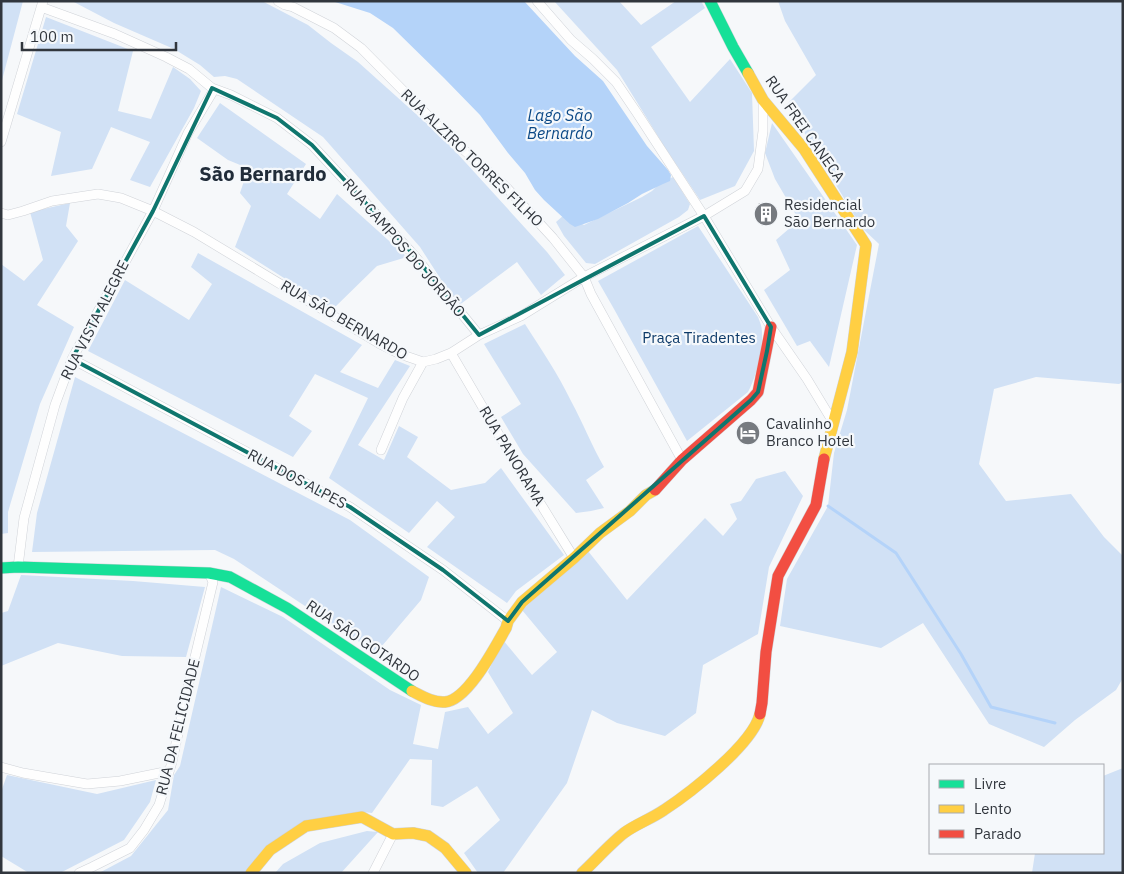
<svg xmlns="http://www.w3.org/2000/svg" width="1124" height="874" viewBox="0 0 1124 874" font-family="'IBM Plex Sans',sans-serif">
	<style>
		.green { fill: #d1e1f5 }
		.water { fill: #b4d3f9 }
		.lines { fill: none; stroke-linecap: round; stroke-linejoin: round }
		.stream { stroke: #b4d3f9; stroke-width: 3 }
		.street-casing { stroke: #d0d3d8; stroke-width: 10 }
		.fast-casing { stroke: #d0d3d8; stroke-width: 12 }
		.slow-casing { stroke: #d0d3d8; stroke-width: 12 }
		.jam-casing { stroke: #d0d3d8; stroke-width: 12 }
		.street { stroke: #fefefe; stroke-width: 9 }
		.fast { stroke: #16e098; stroke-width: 11 }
		.slow { stroke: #ffcf43; stroke-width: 11 }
		.jam { stroke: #f24e42; stroke-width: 11 }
		.marked { fill: none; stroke: #0f766e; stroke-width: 4; stroke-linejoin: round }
		.labels { text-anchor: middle; stroke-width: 4.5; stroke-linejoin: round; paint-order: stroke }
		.street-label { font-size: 15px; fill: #31363d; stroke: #f5f8fb }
		.poi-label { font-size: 15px; fill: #31363d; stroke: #f5f8fb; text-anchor: start }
		.park-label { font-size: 15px; fill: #0c3968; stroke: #f5f8fb }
		.water-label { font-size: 16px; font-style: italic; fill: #0a4886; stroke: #f5f8fb }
		.district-label { font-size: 20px; font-weight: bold; fill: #212c39; stroke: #f5f8fb }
	</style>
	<rect width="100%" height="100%" fill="#f6f8fa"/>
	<path class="green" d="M1,1H23L1,84Z
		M72,1H262L308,25L331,43L358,62L445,140L547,252L565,275L541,295L517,262L458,306L420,247L323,137L237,79L225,76L214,77L200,65L174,49L114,23Z
		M554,1H619L641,25L676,1H701L705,8L651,47L690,102L730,59L752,93L754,151L735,186L700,200L664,146L617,70Z
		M778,1H1123V382L1119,384L1036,377L994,389L979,464L1006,501L1071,494L1104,537L1123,556V678L1116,690L1075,720L1044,747L989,724L923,623L881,648L780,626L787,579L828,506L834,453L847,410L879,244L862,228L787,104L816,75L785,21Z
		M46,17L133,51L118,111L151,119L173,67L190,79L201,91L194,108L150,187L130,180L150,142L111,127L92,169L51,176L61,132L17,114Z
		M220,103L306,164L287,194L320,219L337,194L407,257L377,266L333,309L235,247L251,206L240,193L243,184L245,167L228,160L197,138Z
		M772,123L857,245L829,367L810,341L797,346L764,290L790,270L776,240L799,220L775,179L765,153Z
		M673,177L690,204L688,210L679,217L595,264L586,263L564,236L556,222L564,215L584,225L642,197L652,191L660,183Z
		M70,203L66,226L78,241L37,305L74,327L40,404L8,512V533L1,534V264L24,281L43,260L30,212Z
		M698,226L758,317C760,322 762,327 762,332C763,349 756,378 748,392L687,441L614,309L598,281Z
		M198,253L362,345L340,372L378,388L395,360L410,366L358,445L384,460L399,426L418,437L407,457L451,490L485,483L501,468L564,555L516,591L507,603L427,547L455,517L437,501L409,533L329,478L368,398L315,374L289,416L312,431L293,457L88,351L125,280L189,320L212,284L191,267Z
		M525,324C541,349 558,374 571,401C583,423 592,446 604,467L586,480L604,508L591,511L576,513L523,454L501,417L521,404L484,344Z
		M75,377L350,520L429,577L421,600L376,653L234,559L215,550L32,552L37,513Z
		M785,471L803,496L769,567L758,634L703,665L696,713L665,736L617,723L592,710L567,783L503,873H478L464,853L500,820L477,786L443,807L431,805L432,760L410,759L372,813L363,812L266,846L244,873H99L131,856L168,810L174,775L180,766L221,587L283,617L390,690L421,705L413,744L438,749L445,712L468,707L488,734L513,713L488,672L503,640L532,675L557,652L522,610L588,551L627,600L705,518L723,536L737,519L730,504L741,501L756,479Z
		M21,575L133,581L205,587L186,657L122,656L58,643L1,666V613L8,611Z
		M1123,768V873H1032L1035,853H1103V776Z
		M7,775L97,794L156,780L150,802L124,840L60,873H29L1,856V792Z
		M367,831L378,832L341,873H275L283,864L320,843Z"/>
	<path class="water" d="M332,1H524L575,56L603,81L647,146L668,170L671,175L670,181L663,184L642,194L628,203L598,219L575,227L570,224L544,200L535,190L525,173L508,153L480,115L444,78L393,28L370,13Z"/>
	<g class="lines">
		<path class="stream" d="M828,506L896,553L961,654L991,707L1055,723"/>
		<g class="street-casing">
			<path id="street" d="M278,1L285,5L293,7L334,28L361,48L447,135L506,187L553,238L584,277L591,294L682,460
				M537,1L571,40L593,59L616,82L637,113L704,216L771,327L807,379L833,422
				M41,7L115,34L166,57L189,69L212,88L231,95L277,118L312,145L413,254L479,335
				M1,142L43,1
				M1,213L8,215L23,211L52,201L98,194L121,198L153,211L194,232L380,344L400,354L423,362L436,359L451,353L479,335L521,316L584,277L704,216L745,191L758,169L763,131V100
				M451,353L516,464L574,558
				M72,359L350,507L443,570L508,621
				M381,450L403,398L423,362
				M18,567L24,518L55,405L72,359L153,211L188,133L212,93V88
				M1,767L23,773L87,784L120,781L169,771
				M79,873L92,867L130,848L144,830L159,805L172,762L189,682L213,582L209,573
				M373,873L393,834"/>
		</g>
		<g class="fast-casing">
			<path id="fast" d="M710,1L733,47L748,73
				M1,568L18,567L209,573L230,577L287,608L412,691"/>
		</g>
		<g class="slow-casing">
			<path id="slow" d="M748,73L763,100L804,149L866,245L852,352L824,459
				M412,691C422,696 433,703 445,702C468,700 495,647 506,628L508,621L522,602L574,558L600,533L630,511L646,495L655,490
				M251,873L270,850L306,826L362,817L393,834L413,833L428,836L445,848L466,873
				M582,873C595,861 610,844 624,833C636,824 651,819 664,810C690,793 753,744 760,714"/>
		</g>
		<g class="jam-casing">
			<path id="jam" d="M655,490L682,460L751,400L758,392L771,327
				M760,714L762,703L766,652L778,576L816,505L824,459"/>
		</g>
		<use href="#street" class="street"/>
		<use href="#fast" class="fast"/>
		<use href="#slow" class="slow"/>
		<use href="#jam" class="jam"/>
	</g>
	<path class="marked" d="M212,88L277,118L312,145L413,254L479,335L704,216L771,327L767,351L758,392L751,400L522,602L508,621L443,570L350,507L72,359L153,211Z"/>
	<defs>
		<g id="building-disc" transform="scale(1.25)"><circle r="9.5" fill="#767a7f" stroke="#f5f8fb"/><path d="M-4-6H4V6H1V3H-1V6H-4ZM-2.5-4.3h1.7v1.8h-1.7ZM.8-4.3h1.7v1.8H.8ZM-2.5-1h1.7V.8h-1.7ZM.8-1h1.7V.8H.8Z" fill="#fff"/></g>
		<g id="hotel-disc" transform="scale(1.25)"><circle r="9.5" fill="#767a7f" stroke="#f5f8fb"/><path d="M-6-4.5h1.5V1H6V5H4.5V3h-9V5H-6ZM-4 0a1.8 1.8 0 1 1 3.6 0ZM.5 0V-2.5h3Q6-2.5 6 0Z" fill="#fff"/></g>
	</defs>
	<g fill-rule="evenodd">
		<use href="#building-disc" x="766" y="214"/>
		<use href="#hotel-disc" x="748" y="433"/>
	</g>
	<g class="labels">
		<g class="street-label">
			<text transform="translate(805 129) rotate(55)" y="5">RUA FREI CANECA</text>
			<text transform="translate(472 158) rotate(44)" y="5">RUA ALZIRO TORRES FILHO</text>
			<text transform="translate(404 248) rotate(49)" y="5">RUA CAMPOS DO JORDÃO</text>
			<text transform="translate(95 320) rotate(-63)" y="5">RUA VISTA ALEGRE</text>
			<text transform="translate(344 320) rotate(30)" y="5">RUA SÃO BERNARDO</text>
			<text transform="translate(512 456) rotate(59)" y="5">RUA PANORAMA</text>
			<text transform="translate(297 479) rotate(28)" y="5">RUA DOS ALPES</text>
			<text transform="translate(363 641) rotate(34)" y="5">RUA SÃO GOTARDO</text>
			<text transform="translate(178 727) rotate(-76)" y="5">RUA DA FELICIDADE</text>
		</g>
		<g class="poi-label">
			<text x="784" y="210">Residencial<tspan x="784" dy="17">São Bernardo</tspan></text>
			<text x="766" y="429">Cavalinho<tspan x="766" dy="17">Branco Hotel</tspan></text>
		</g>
		<g class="park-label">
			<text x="699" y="343">Praça Tiradentes</text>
		</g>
		<g class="water-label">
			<text x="560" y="121">Lago São<tspan x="560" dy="18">Bernardo</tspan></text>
		</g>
		<g class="district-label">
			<text x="263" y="181">São Bernardo</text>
		</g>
	</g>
	<rect width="1124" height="874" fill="none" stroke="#31363d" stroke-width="5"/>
	<rect x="929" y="764" width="175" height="90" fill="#f5f8fb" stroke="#a7aaaf"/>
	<rect x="939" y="780" width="25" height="8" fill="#16e098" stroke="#a7aaaf"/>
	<text x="974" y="789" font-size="15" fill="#31363d">Livre</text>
	<rect x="939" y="805" width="25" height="8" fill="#ffcf43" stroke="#a7aaaf"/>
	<text x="974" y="814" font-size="15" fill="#31363d">Lento</text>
	<rect x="939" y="830" width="25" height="8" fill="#f24e42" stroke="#a7aaaf"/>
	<text x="974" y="839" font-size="15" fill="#31363d">Parado</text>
	<path d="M22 42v8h154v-8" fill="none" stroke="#31363d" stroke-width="2.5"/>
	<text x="30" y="42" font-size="15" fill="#31363d" stroke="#f5f8fb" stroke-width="4" paint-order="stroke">100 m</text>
</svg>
